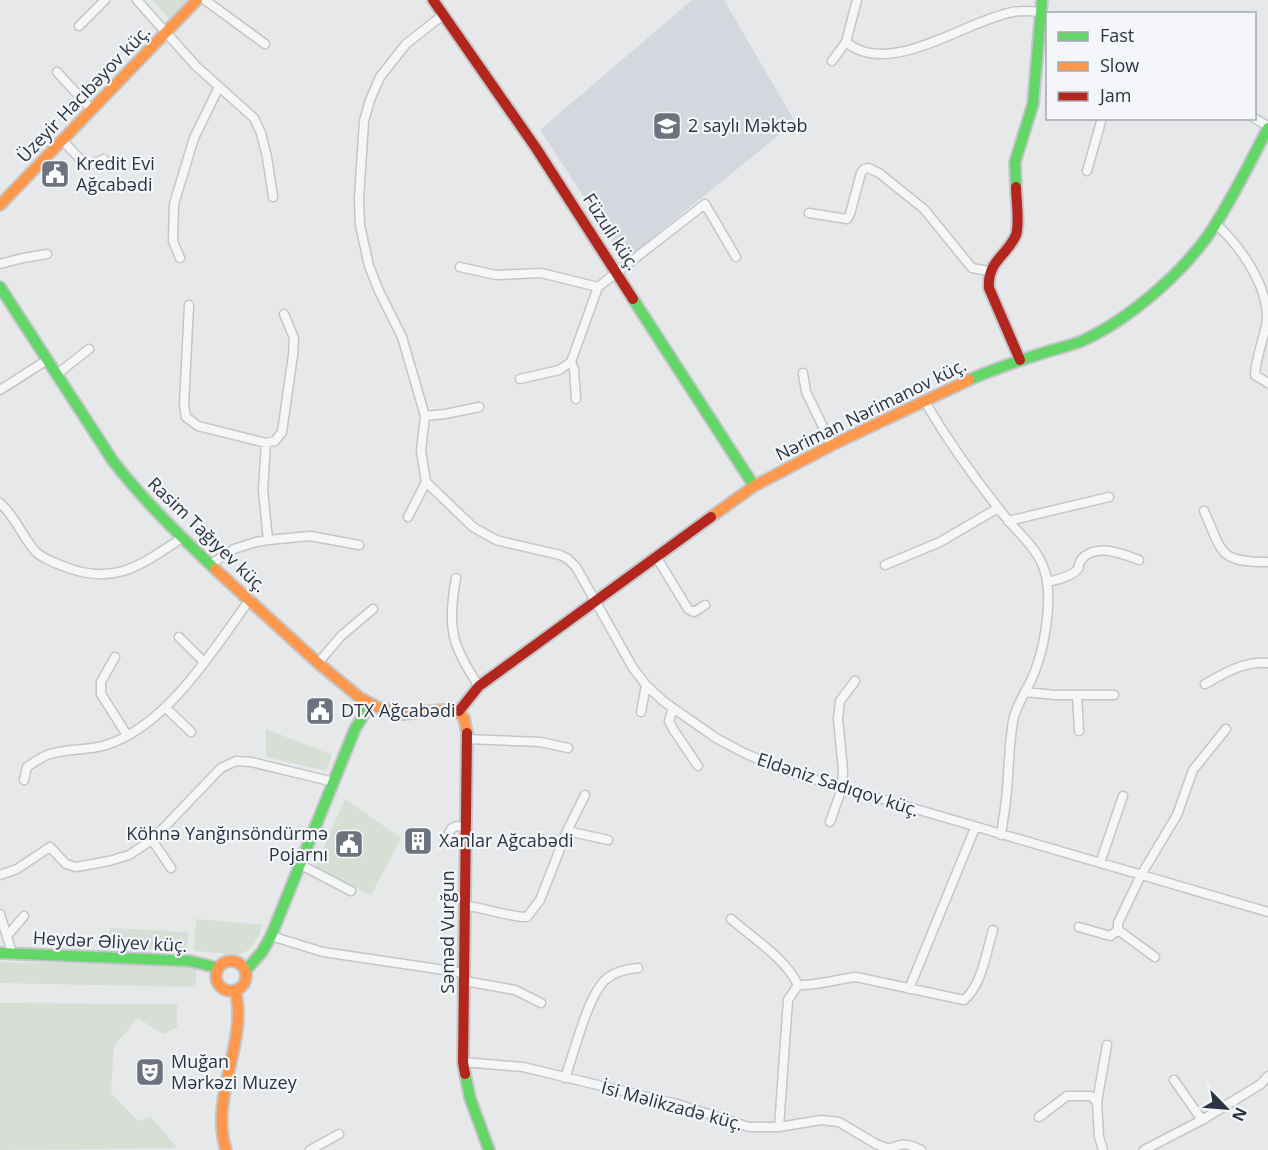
<svg xmlns="http://www.w3.org/2000/svg" width="1268" height="1150" viewBox="0 0 1268 1150" font-family="'Open Sans',sans-serif">
	<style>
		.built { fill: #d4d7dd }
		.green { fill: #d6ded6 }
		.lines { fill: none; stroke-linecap: round; stroke-linejoin: round }
		.street-casing { stroke: #c4c6c8; stroke-width: 11 }
		.fast-casing { stroke: #c4c6c8; stroke-width: 14 }
		.slow-casing { stroke: #c4c6c8; stroke-width: 14 }
		.jam-casing { stroke: #c4c6c8; stroke-width: 14 }
		.street { stroke: #f5f6f7; stroke-width: 8 }
		.fast { stroke: #63d668; stroke-width: 10 }
		.slow { stroke: #ff974d; stroke-width: 10 }
		.jam { stroke: #b3261e; stroke-width: 10 }
		.labels { text-anchor: middle; stroke-width: 4.5; stroke-linejoin: round; paint-order: stroke }
		.street-label { font-size: 18px; fill: #2b3445; stroke: #f4f6f9 }
		.poi-label { font-size: 18px; fill: #2b3445; stroke: #f4f6f9; text-anchor: start }
	</style>
	<rect width="100%" height="100%" fill="#e6e8ea"/>
	<path class="built" d="M692,0H724L795,122L625,260L540,130Z"/>
	<path class="green" d="M153,0H189L170,20Z
		M266,729L332,755L326,771L266,757Z
		M345,799L401,838L371,895L315,868Z
		M196,919L263,925C258,939 253,950 238,955L194,951Z
		M110,928L188,932L187,951L109,947Z
		M0,962L196,966V987L0,983Z
		M0,1003L177,1004V1027L163,1034L138,1018L114,1046L111,1093L138,1121L151,1117L177,1148L0,1150Z"/>
	<g class="lines">
		<g class="street-casing">
			<path id="street" d="M137,0L196,66L254,118L261,133L267,157L273,197
				M205,0L265,44
				M857,0L846,42C889,79 966,20 1013,12C1022,10 1031,11 1041,12
				M443,15L406,44L380,77L370,100L364,121L359,198L360,225L369,266L379,291L402,337L425,416L421,451L426,482L473,527L496,540L560,555L568,559L576,567L633,668L646,685L663,701L716,738L744,753L786,771L1268,912
				M79,26L105,0
				M832,61L846,42
				M57,72L92,110
				M1254,118L1268,126
				M62,140L83,162L89,165L104,159
				M1087,171L1102,118
				M809,213L847,219L850,214L861,173L864,169L868,168L879,173L924,209L972,268L989,271
				M1216,224C1240,246 1268,285 1267,320C1264,339 1256,356 1255,375L1268,383
				M180,258L173,241L174,204L194,138L219,87
				M0,264L23,258L47,254
				M460,267L496,275L541,273L598,287
				M189,305L184,405L186,417L198,426L266,443L275,441L282,432L293,355L294,338L284,314
				M803,373L806,392L832,445
				M56,375L89,349
				M520,379L559,370L571,362
				M0,390L47,360
				M576,399L574,369L571,362L598,287L705,204L736,257
				M925,402C948,441 975,479 1003,514C1016,531 1034,545 1042,564C1055,591 1045,645 1035,671C1029,688 1016,704 1013,721C1009,744 1009,767 1007,789C1006,805 1003,820 1001,835
				M425,416L445,414L479,407
				M266,443L263,490L268,540
				M0,503C15,516 22,536 35,551C43,559 53,562 63,566C114,587 141,565 182,538
				M1204,511C1223,553 1218,562 1268,562
				M408,517L426,482
				M1008,521L1109,497
				M657,558L688,609L694,612L705,605
				M211,564L234,549L256,542L268,540L310,536L359,545
				M885,565L940,542L998,508
				M456,578C447,627 451,645 479,686
				M1047,582C1056,580 1071,577 1078,569C1079,566 1079,563 1081,560C1095,542 1123,554 1139,560
				M179,637L204,662
				M115,657L101,682V694L127,735
				M318,663L341,636L373,609
				M1205,684C1225,673 1244,661 1268,663
				M1025,692L1055,695H1114
				M1077,695L1079,731
				M166,708L191,732
				M673,708L669,721L673,729L698,766
				M641,712L646,685
				M467,739L541,742L568,748
				M24,780L27,767C33,763 40,758 47,755C65,748 87,751 106,745C167,726 214,649 250,599
				M830,822L842,788L843,770L838,719L840,701L855,681
				M567,831L608,840
				M152,840L171,868
				M445,841L451,829L456,826L465,827
				M1100,863L1123,796
				M301,865L351,891
				M0,875L17,869L50,847L66,864L76,867L109,861L129,855L152,840L221,768L236,761L251,762L334,782
				M466,906C487,908 508,917 527,917L540,900L567,831L585,795
				M0,914L12,953
				M731,919C754,939 785,958 798,985
				M1079,927L1110,936L1118,930
				M7,936L24,916
				M271,936L323,952L465,973
				M1155,957L1118,930V923L1141,875L1177,815L1193,770L1226,729
				M465,981L515,990L541,1003
				M909,989L975,828
				M463,1062L523,1067L677,1104L749,1127H779L821,1120L839,1122L876,1144L889,1149C902,1143 909,1143 921,1150
				M565,1078C574,1053 587,999 604,981C613,972 626,969 638,968
				M1174,1080L1202,1120
				M1097,1102L1107,1045
				M1039,1117L1067,1096H1091L1097,1102L1099,1137L1103,1150
				M779,1127L788,1000L798,985C818,986 836,979 856,977L964,1000C982,985 986,953 993,930
				M310,1150L339,1134
				M1144,1150L1202,1120L1261,1084L1268,1076"/>
		</g>
		<g class="fast-casing">
			<path id="fast" d="M1016,187L1015,162L1033,104L1042,0
				M0,287L113,461C143,500 179,535 215,569
				M633,299L754,486
				M969,380C993,369 1018,361 1043,353C1055,349 1070,346 1082,341C1130,319 1187,270 1215,225C1235,194 1251,160 1268,128
				M0,953L190,961L218,968
				M245,971L262,952L271,936L355,729L370,704
				M465,1074L470,1098L489,1150"/>
		</g>
		<g class="slow-casing">
			<path id="slow" d="M0,205L197,0
				M711,517L754,486L832,445L969,380
				M215,569L318,663L359,697L377,707L402,714L454,709L464,718L467,733
				M216 976a15 15 0 1 1 30 0a15 15 0 1 1-30 0Z
				M226,1150C209,1096 249,1041 235,990"/>
		</g>
		<g class="jam-casing">
			<path id="jam" d="M433,0L536,148L633,299
				M1016,187C1016,199 1020,224 1016,235C1007,256 987,261 989,288L1020,360
				M459,711L479,686L711,517
				M465,1074L463,1062L467,733"/>
		</g>
		<use href="#street" class="street"/>
		<use href="#fast" class="fast"/>
		<use href="#slow" class="slow"/>
		<use href="#jam" class="jam"/>
	</g>
	<defs>
		<g id="school-square" transform="scale(1.5)"><rect x="-9" y="-9" width="18" height="18" rx="4" fill="#6c737f" stroke="#f4f6f9"/><path d="M0-5L7-2L0 1L-7-2ZM-4 1L0 2.5L4 1V4Q0 6-4 4Z" fill="#fff"/></g>
		<g id="civic-square" transform="scale(1.5)"><rect x="-9" y="-9" width="18" height="18" rx="4" fill="#6c737f" stroke="#f4f6f9"/><path d="M-.6-6.5H3V-4.5H.6V-3L4-1V1h2V6H-6V1h2V-1L-.6-3ZM-1.2 2.5V6h2.4V2.5Z" fill="#fff"/></g>
		<g id="building-square" transform="scale(1.5)"><rect x="-9" y="-9" width="18" height="18" rx="4" fill="#6c737f" stroke="#f4f6f9"/><path d="M-4-6H4V6H1V3H-1V6H-4ZM-2.5-4.3h1.7v1.8h-1.7ZM.8-4.3h1.7v1.8H.8ZM-2.5-1h1.7V.8h-1.7ZM.8-1h1.7V.8H.8Z" fill="#fff"/></g>
		<g id="theatre-square" transform="scale(1.5)"><rect x="-9" y="-9" width="18" height="18" rx="4" fill="#6c737f" stroke="#f4f6f9"/><path d="M-5-5.5Q0-4 5-5.5V0Q5 5 0 6Q-5 5-5 0ZM-3.3-2.5H-1v1.5H-3.3ZM1-2.5H3.3v1.5H1ZM-2.8 1Q0 5.5 2.8 1Z" fill="#fff"/></g>
	</defs>
	<g fill-rule="evenodd">
		<use href="#school-square" x="667" y="126"/>
		<use href="#civic-square" x="55" y="174"/>
		<use href="#civic-square" x="320" y="711"/>
		<use href="#building-square" x="418" y="841"/>
		<use href="#civic-square" x="349" y="844"/>
		<use href="#theatre-square" x="150" y="1072"/>
	</g>
	<g class="labels">
		<g class="street-label">
			<text transform="translate(84 94) rotate(-46)" y="6">Üzeyir Hacıbəyov küç.</text>
			<text transform="translate(611 232) rotate(57)" y="6">Füzuli küç.</text>
			<text transform="translate(871 410) rotate(-26)" y="6">Nəriman Nərimanov küç.</text>
			<text transform="translate(207 535) rotate(44)" y="6">Rasim Tağıyev küç.</text>
			<text transform="translate(838 785) rotate(18)" y="6">Eldəniz Sadıqov küç.</text>
			<text transform="translate(448 932) rotate(-90)" y="6">Səməd Vurğun</text>
			<text transform="translate(110 942) rotate(3)" y="6">Heydər Əliyev küç.</text>
			<text transform="translate(672 1106) rotate(15)" y="6">İsi Məlikzadə küç.</text>
		</g>
		<g class="poi-label">
			<text x="688" y="132">2 saylı Məktəb</text>
			<text x="76" y="170">Kredit Evi<tspan x="76" dy="21">Ağcabədi</tspan></text>
			<text x="341" y="717">DTX Ağcabədi</text>
			<text x="328" y="840" text-anchor="end">Köhnə Yanğınsöndürmə<tspan x="328" dy="21">Pojarnı</tspan></text>
			<text x="439" y="847">Xanlar Ağcabədi</text>
			<text x="171" y="1068">Muğan<tspan x="171" dy="21">Mərkəzi Muzey</tspan></text>
		</g>
	</g>
	<rect x="1046" y="12" width="210" height="108" fill="#f4f6f9" stroke="#a4a8b1" stroke-width="1.5"/>
	<rect x="1058" y="32" width="30" height="9" fill="#63d668" stroke="#a4a8b1" stroke-width="1.5"/>
	<text x="1100" y="42" font-size="18" fill="#2b3445">Fast</text>
	<rect x="1058" y="62" width="30" height="9" fill="#ff974d" stroke="#a4a8b1" stroke-width="1.5"/>
	<text x="1100" y="72" font-size="18" fill="#2b3445">Slow</text>
	<rect x="1058" y="92" width="30" height="9" fill="#b3261e" stroke="#a4a8b1" stroke-width="1.5"/>
	<text x="1100" y="102" font-size="18" fill="#2b3445">Jam</text>
	<g transform="translate(1226 1108) rotate(115)" stroke="#f4f6f9" stroke-width="4.5" paint-order="stroke">
	<path d="M0-4.5L10 22L0 15L-10 22Z" fill="#2b3445"/>
	<text y="-9" font-size="16" font-weight="bold" text-anchor="middle" fill="#2b3445">N</text>
	</g>
</svg>
